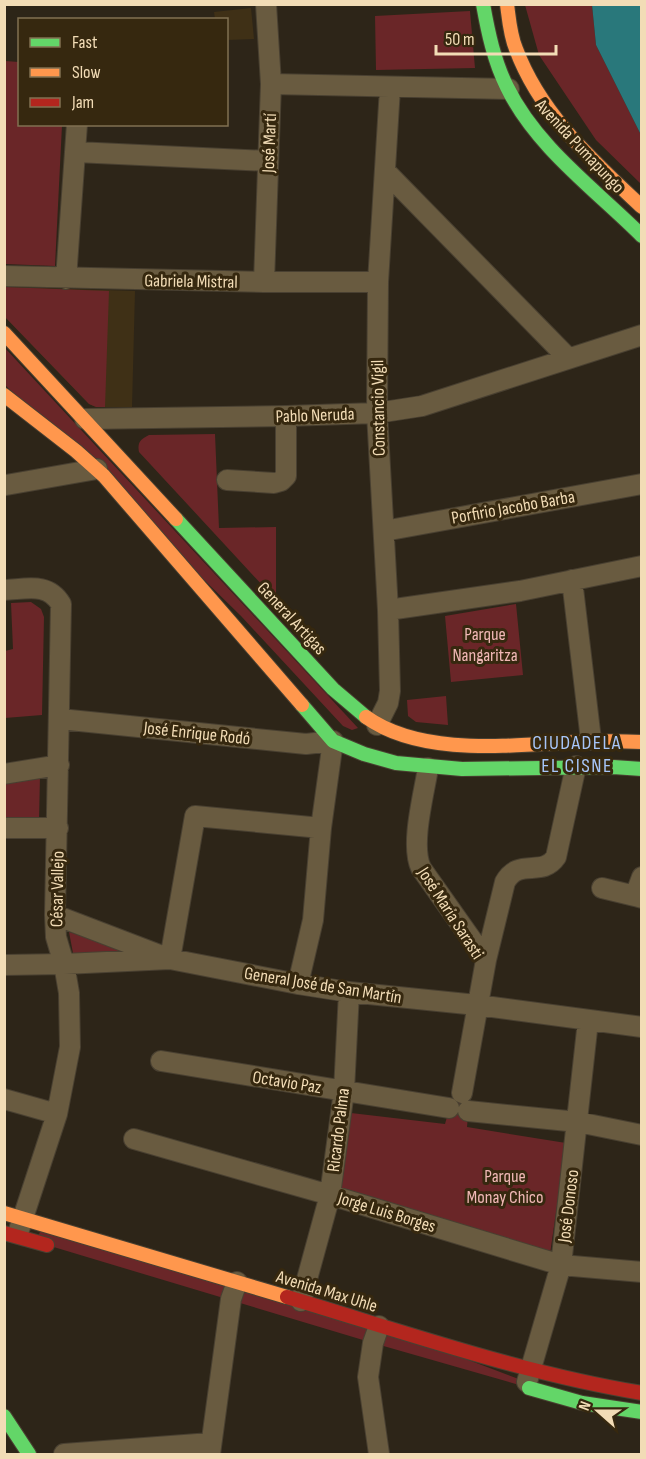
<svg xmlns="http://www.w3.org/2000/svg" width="646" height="1459" viewBox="0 0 646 1459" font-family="'Sofia Sans Condensed',sans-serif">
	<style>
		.built { fill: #3f3016 }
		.green { fill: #6a2628 }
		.water { fill: #29787b }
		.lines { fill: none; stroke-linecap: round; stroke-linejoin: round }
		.street-casing { stroke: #494031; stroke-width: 22 }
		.fast-casing { stroke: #494031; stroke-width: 16 }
		.slow-casing { stroke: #494031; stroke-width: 16 }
		.jam-casing { stroke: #494031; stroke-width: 16 }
		.street { stroke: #695b40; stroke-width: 20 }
		.fast { stroke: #63d668; stroke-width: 14 }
		.slow { stroke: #ff974d; stroke-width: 14 }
		.jam { stroke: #b3261e; stroke-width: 14 }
		.labels { text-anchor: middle; stroke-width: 6; stroke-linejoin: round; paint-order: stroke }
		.street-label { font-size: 18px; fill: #f2dcb6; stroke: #36280f }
		.park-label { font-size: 18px; fill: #f1b8b6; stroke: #36280f }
		.neighbourhood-label { font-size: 20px; letter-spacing: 1.5px; fill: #a7c6f9; stroke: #36280f }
	</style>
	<rect width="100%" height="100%" fill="#2d2518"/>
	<path class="built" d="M251,8L254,39L227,40L226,20L215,19L214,12Z
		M5,287L135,291L132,407H96L89,404L5,317Z"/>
	<path class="green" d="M525,5H592L596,45L641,135V184L596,140L539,55Z
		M470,11L475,68L376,70L375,16Z
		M5,61L19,62L20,124L62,125L55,266L5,264Z
		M5,287L109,291L105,407H96L89,404L5,317Z
		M4,347L358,728L352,730L343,726L241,616L5,385Z
		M215,434L219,528L276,527V600L139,452C137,442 141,439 149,435Z
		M31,602L41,609L44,617L42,715L5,718V651L13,649L11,603Z
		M516,604L523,675L451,682L445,616Z
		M446,696L448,725L416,722L408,716L407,700Z
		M40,775L39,822L5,823V781Z
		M69,932L138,953H73Z
		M454,1092L470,1094L467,1127L566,1143L550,1254L341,1190L351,1113L445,1124Z
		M42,1224L379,1326L582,1403L373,1343L37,1242Z"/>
	<path class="water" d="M592,5H641V135L596,45Z"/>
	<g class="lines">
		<g class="street-casing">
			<path id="street" d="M271,84L509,89
				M76,152L268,161
				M386,172L568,358
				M4,276L264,282H378
				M66,279L77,124
				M264,282L271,84L266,4
				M85,419L286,416L377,413L422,406L642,335
				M227,480L274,483L281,481L286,476V416
				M6,485L97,469
				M384,531L642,484
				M572,580L591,740
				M4,590C27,589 48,582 61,604L55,915L56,937L64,964L69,993L70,1047L57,1114L19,1230
				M388,610L520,591L642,566
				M60,719L306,744L333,741L321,828L313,920L298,984
				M377,725L388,703L390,691L388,610L377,413L378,282L390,88
				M428,768C424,794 410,845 421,868L486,960L462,1093
				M4,774L59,765
				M4,828H58
				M642,877L635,896L642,898
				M602,888L635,896
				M55,915L170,959L195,816L321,828
				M486,960L505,882C519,857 542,878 556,857L576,766
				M4,965L64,964L170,959L298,984L349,992L477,1005L642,1027
				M161,1061L449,1108
				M4,1099L57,1114
				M468,1111L578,1122L642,1135
				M134,1139L330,1195L561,1265L642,1272
				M301,1301L330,1195L344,1091L349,992
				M379,1326L373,1343L368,1377L379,1454
				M527,1382L561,1265L588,1021
				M64,1454L211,1443
				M210,1454L231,1299L237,1282"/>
		</g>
		<g class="fast-casing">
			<path id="fast" d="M483,4C488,32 494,61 507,87C536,147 596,190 642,236
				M176,519L333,689L366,717
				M302,705L333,741L364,754L396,763L462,769L613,767L642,769
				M529,1388L582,1403L642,1412
				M4,1416L29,1454"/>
		</g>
		<g class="slow-casing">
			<path id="slow" d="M507,4C509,19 510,35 516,49C540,114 593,161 642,207
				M4,333L176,519
				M4,395L76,451L104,476L302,705
				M366,717C422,757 512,745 577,742C599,741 620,741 642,742
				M4,1213L287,1297"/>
		</g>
		<g class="jam-casing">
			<path id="jam" d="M4,1233L47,1245
				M287,1297C404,1332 521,1373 642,1393"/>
		</g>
		<use href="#street" class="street"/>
		<use href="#fast" class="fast"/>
		<use href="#slow" class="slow"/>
		<use href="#jam" class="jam"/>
	</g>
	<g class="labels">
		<g class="street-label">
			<text transform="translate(269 143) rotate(-88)" y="6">José Martí</text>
			<text transform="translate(580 146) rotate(47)" y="6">Avenida Pumapungo</text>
			<text transform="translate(191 281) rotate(1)" y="6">Gabriela Mistral</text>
			<text transform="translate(378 408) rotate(-91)" y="6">Constancio Vigil</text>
			<text transform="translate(315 415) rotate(-2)" y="6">Pablo Neruda</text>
			<text transform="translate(513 507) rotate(-10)" y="6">Porfirio Jacobo Barba</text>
			<text transform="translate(292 618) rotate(47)" y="6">General Artigas</text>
			<text transform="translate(197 733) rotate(6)" y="6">José Enrique Rodó</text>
			<text transform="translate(57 889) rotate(-89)" y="6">César Vallejo</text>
			<text transform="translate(451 913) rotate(57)" y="6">José María Sarasti</text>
			<text transform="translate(323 985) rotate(9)" y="6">General José de San Martín</text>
			<text transform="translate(287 1082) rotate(9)" y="6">Octavio Paz</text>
			<text transform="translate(338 1130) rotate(-83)" y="6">Ricardo Palma</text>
			<text transform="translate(568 1206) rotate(-83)" y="6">José Donoso</text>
			<text transform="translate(387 1212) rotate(17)" y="6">Jorge Luis Borges</text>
			<text transform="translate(327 1291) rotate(17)" y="6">Avenida Max Uhle</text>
		</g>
		<g class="park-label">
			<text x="485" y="640">Parque<tspan x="485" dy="21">Nangaritza</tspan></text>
			<text x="505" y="1182">Parque<tspan x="505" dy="21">Monay Chico</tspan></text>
		</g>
		<g class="neighbourhood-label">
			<text x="577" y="749">CIUDADELA<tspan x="577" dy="23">EL CISNE</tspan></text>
		</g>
	</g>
	<rect width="646" height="1459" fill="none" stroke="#f2dcb6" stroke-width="12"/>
	<rect x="18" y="18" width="210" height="108" fill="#36280f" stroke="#817052" stroke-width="1.5"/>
	<rect x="30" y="38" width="30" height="9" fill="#63d668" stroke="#817052" stroke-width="1.5"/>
	<text x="72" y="48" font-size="18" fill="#f2dcb6">Fast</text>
	<rect x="30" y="68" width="30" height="9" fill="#ff974d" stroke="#817052" stroke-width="1.5"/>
	<text x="72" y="78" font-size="18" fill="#f2dcb6">Slow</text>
	<rect x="30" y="98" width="30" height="9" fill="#b3261e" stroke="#817052" stroke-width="1.5"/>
	<text x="72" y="108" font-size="18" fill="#f2dcb6">Jam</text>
	<g transform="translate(598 1411) rotate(291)" stroke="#36280f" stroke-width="4.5" paint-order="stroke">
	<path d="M0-4.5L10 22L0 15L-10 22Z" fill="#f2dcb6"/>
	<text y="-9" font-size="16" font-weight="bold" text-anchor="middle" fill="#f2dcb6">N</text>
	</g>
	<path d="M436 45v9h120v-9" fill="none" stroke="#f2dcb6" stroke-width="3"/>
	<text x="445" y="45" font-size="18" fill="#f2dcb6" stroke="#36280f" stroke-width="4.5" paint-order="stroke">50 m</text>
</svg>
